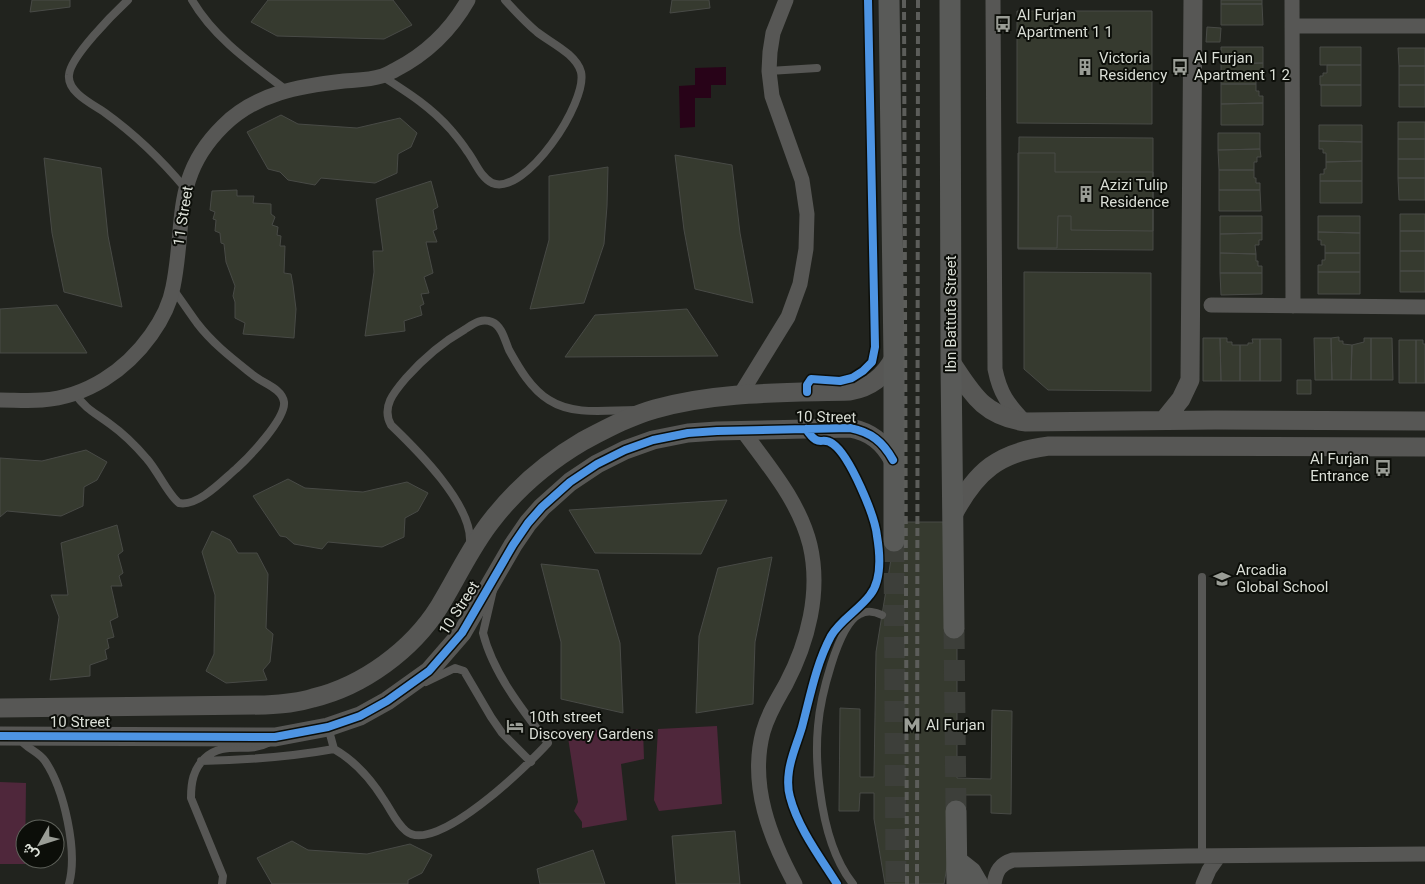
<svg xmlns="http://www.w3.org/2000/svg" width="1425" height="884" viewBox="0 0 1425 884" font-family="Georgia,Vazirmatn,serif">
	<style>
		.green { fill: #4f273b }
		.water { fill: #280318 }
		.building { fill: #363a2f; stroke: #484a46 }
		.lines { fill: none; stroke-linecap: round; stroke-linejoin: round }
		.secondary-tunnel { stroke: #3d3f3a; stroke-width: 21; stroke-dasharray: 21 11; stroke-linecap: butt }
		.service { stroke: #575755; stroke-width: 8 }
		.minor { stroke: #575755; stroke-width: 15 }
		.tertiary { stroke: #575755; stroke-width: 19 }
		.secondary { stroke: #595a58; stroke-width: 21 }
		.rail { stroke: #5c5d5a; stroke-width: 4; stroke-dasharray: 8 4; stroke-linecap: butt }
		.cycleway-casing { stroke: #0c0e09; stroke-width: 11 }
		.cycleway { stroke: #4d94e3; stroke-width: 8 }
		.labels { text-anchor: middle; stroke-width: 4; stroke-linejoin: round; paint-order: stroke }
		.poi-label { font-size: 15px; fill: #dbdfd7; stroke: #0c0e09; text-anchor: start }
		.street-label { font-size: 15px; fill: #dbdfd7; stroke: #0c0e09 }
	</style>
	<rect width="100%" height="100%" fill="#21231e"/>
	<path class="green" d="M717,726L722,804L659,811L654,800L658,729Z
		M643,729L644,759L621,764L627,820L582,828V822L574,811L578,802L567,731Z
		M0,782L26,783L25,864H0Z"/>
	<path class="water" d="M726,67V85H711V98H695V127L680,128L679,86L695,85V68Z"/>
	<path class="building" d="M32,0H70V7L30,12Z
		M268,0H393L412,25L384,39L277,36L251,22Z
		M672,0H709L710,8L670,13Z
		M1221,0H1262V4H1221Z
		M1221,4H1262L1263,25H1221Z
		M1017,11H1152V124L1017,123Z
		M1207,27L1221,28L1220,42H1206Z
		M1221,47H1263V63L1221,64Z
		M1320,47H1361V65H1320Z
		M1398,48H1425V66H1399Z
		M1263,63V71H1259L1260,75L1256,76V84H1221V64Z
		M1327,65H1361V85H1320V76H1323V73H1327Z
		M1399,66H1425V85H1399Z
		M1221,84H1256V91H1259V96H1263V103L1221,104Z
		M1321,85H1361V106H1321Z
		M1399,85H1425V107H1399Z
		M1263,103V125H1221V104Z
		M281,115L298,124L357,128L400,118L417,133L411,147L398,154L397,173L375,183L321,178L315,185L288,180L280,172L268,169L247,132Z
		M1398,122H1425V139H1398Z
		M1319,125H1362V142L1319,141Z
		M1218,133H1260V149L1218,150Z
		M1019,137L1153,138V250L1018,249Z
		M1398,139H1425V159H1398Z
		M1319,141L1362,142V161L1326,162V153H1323V149H1319Z
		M1260,149L1261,157H1257V162H1254V170H1219L1218,150Z
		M1018,153H1055V172H1153V231L1071,230V216H1058L1057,248H1018Z
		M675,155L732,165L740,233L753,303L695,289L684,230Z
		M44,158L101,168L108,236L122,307L64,292L52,233Z
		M1398,159H1425V178H1398Z
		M1362,161V181H1320V174H1324V169H1326V162Z
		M608,167L607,206L604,244L584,303L530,309L549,240V176Z
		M1219,170H1254V178H1256V183H1260V190H1219Z
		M1398,178H1425V200H1399Z
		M431,181L438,207L433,210L437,229L433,231L437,242H426L433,273L424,277L429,293L421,294L424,304L420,306L422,315L404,321L405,331L365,336L374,272L373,251H383L376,199Z
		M1320,181H1362V203H1320Z
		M237,190V196H254L253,203L271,204V214L275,217L272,225L278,227L277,235L281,236L280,246H285L284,273L291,274L293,285L296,309L294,338L243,334L245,323L235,318V302L233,296L235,286L226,262L224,244L221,243L220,233L215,231L216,220L213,219L215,212L210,210L212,191Z
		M1219,190H1260L1261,211H1219Z
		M1400,214H1425V231H1400Z
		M1220,216H1262V233L1220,234Z
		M1318,216H1360V233L1318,232Z
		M1400,231H1425V251H1400Z
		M1318,232L1360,233V253H1325V245H1321V240H1318Z
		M1262,233V240H1259V245H1255L1256,254L1220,253V234Z
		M1400,251H1425V271H1400Z
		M1220,253L1256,254V261H1258V266H1262V273H1220Z
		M1325,253H1360V272H1318V265H1322V260H1325Z
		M1400,271H1425V292H1400Z
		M1024,272L1151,273V391L1048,390L1024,369Z
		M1318,272H1360V294H1318Z
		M1220,273H1262V294L1221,295Z
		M57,305L87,353H0V309Z
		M687,309L718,356L565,357L595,315Z
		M1339,337V341H1343V344L1352,345L1351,380H1332L1331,338Z
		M1203,338H1220L1221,381H1203Z
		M1220,338H1227V342H1232V345H1240V381H1221Z
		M1314,338H1331L1332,380H1315Z
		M1364,338H1371V380H1351L1352,345L1364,342Z
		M1371,338H1392L1393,380H1371Z
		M1252,339H1260V381H1240V345H1248V343H1253Z
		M1260,339H1281V381H1260Z
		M1399,340H1416V383H1399Z
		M1416,340H1423V344H1425V383H1416Z
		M1297,380H1311V394H1297Z
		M86,450L107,462L97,480L84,487L83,506L61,516L7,511L0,517V458L42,461Z
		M288,479L305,488L363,492L407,482L428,493L418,511L405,518L404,537L382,547L328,542L322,549L294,544L286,537L280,536L253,496Z
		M727,500L701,554L595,553L569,510Z
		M897,522H943L957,649V778L991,779L992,710L1012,711L1011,814L991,813V795H957V809L944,884H885L874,819V793H860L859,811H839L840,708L860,709V777H874L876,652Z
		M117,525L123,551L118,555L123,573L119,576L122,586H111L118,617L110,621L114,637L107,639L109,648L105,650L107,659L90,665V676L50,680L59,617L51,595H68L61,543Z
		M212,531L230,540L238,553H257L268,574L266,628L273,634L270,662L263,670L267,680L226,683L206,671L214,654L215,595L202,552Z
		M772,557L755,642L753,704L696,713L699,636L718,568Z
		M541,564L598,570L620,643L623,713L561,699V642Z
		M735,831L740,884H676L672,836Z
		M292,841L308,850L367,854L410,844L432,855L422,873L408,880V884H272L257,858Z
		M593,850L605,884H540L537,869Z"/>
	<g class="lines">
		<path class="secondary-tunnel" d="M894,541L896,884
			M954,628L956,811"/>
		<path class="service" d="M128,0C114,13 70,57 69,75C67,92 92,104 104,112C136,135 160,158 185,188
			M192,0C214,38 252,64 286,90
			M769,71L817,68
			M382,76C407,92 431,107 451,130C456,136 462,143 467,151C475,161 480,177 492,183C525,197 588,102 581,72C576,54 551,43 537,32C525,22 515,11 505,0
			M75,394C87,410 94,412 110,424C124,434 136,446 147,459C157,470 169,496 179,503C198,507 223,480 236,469C249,457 286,419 284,402C282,388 262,383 253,375C233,359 213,344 197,323C189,312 181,300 173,289
			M470,542C472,504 417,450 391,425C381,407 394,392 406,378C423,359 441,343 464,330C472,325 481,317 492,322C502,326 505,341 509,350C519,368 531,389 549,400C574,416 607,410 635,410
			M1202,577V856
			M426,682L455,668L464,671L491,717L502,733L531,762
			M328,727L334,749C355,761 371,779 384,800C391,810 396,823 406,831C435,856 528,765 548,743C523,711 493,673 483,633L493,590
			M19,738C25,748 38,751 45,761C64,789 78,851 69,884
			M201,761C246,760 290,757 334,749
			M222,884L223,876L191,798C191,783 193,769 205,758C224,740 247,754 268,743
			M853,884C833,859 824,822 820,791C817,770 816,748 818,726C820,701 837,625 860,614C867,610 876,612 882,615"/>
		<path class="minor" d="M993,0L995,369C1000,394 1008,404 1025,422
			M1292,0L1293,306
			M1292,26H1425
			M1211,305L1425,307
			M740,395L788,317L800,284L806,249L807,214L802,180L772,96L769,71L770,52L773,33L786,0
			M0,400C14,400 28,401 42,400C87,397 126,370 151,335C161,321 170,304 173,287C186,224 171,177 223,126C256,93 300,86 344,81C356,80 370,80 382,76C387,75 391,72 395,70C426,54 451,30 468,0
			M743,431C769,467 799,501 810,545C821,592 808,642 786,684C777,700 768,714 763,732C749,785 770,838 795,884
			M994,884C996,871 1000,864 1013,860L1187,856L1425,854
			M1203,884L1209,870L1219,856"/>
		<path class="tertiary" d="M951,362C973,395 983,415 1025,422L1215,420L1425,421
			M1164,420L1181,399L1190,380L1193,0
			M953,515C976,471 999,452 1049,446L1425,447
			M0,708L265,705C282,704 297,703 313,698C363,686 412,650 439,607C457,578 471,546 492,520C516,489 549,461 583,441C606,429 630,416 655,409C718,391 786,393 850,391C871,387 884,377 894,358
			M0,736L275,737L328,727L360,716L387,701L429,671L462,633L513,545L528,523L542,507L570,482L597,464L625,450L653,440L688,433L717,431L850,428C871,432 883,442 893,460"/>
		<path class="secondary" d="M889,0L894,358V541
			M950,0L951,362L954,628
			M956,811L957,884
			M957,861L971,872L978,884"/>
		<path class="rail" d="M904,0L907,884
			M917,884L918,0"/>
		<g class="cycleway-casing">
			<path id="cycleway" d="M807,392V385L811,379L840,381L852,378L863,371L872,362L875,347L868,0
				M806,429C820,450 821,435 833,444C850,456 875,516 877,536C880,554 882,580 870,595C859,610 840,620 831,636C816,664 810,697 802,727C798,741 791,756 789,771C788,778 788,790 790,797C798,828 820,857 837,884
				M0,736L275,737L328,727L360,716L387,701L429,671L462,633L513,545L528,523L542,507L570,482L597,464L625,450L653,440L688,433L717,431L850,428C871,432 883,442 893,460"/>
		</g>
		<use href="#cycleway" class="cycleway"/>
	</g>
	<defs>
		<g id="bus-bare" transform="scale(1.35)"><path d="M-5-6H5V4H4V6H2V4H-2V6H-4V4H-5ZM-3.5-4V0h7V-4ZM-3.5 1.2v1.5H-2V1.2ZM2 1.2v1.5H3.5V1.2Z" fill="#9a9d96" stroke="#0c0e09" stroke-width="2.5" paint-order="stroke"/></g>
		<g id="building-bare" transform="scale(1.35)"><path d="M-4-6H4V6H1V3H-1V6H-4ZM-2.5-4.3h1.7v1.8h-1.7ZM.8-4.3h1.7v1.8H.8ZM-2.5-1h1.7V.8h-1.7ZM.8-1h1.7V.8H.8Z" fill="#9a9d96" stroke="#0c0e09" stroke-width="2.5" paint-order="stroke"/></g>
		<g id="school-bare" transform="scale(1.35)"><path d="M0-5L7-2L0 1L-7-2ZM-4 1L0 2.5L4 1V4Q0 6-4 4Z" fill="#9a9d96" stroke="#0c0e09" stroke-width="2.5" paint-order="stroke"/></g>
		<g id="metro-bare" transform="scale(1.35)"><path d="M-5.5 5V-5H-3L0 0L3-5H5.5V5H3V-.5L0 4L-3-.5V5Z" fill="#9a9d96" stroke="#0c0e09" stroke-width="2.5" paint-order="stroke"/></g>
		<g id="hotel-bare" transform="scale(1.35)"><path d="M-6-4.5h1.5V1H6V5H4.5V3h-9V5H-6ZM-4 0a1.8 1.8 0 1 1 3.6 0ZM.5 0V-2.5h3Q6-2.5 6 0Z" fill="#9a9d96" stroke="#0c0e09" stroke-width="2.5" paint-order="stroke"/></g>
	</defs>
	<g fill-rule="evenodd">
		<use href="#bus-bare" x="1003" y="24"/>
		<use href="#building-bare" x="1085" y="67"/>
		<use href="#bus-bare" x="1180" y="67"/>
		<use href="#building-bare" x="1086" y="194"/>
		<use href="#bus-bare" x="1383" y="468"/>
		<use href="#school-bare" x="1222" y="579"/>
		<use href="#metro-bare" x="912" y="725"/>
		<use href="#hotel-bare" x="515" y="726"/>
	</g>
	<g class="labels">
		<g class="poi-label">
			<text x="1017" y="20">Al Furjan<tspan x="1017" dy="17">Apartment 1 1</tspan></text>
			<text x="1099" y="63">Victoria<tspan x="1099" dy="17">Residency</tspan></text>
			<text x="1194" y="63">Al Furjan<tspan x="1194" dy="17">Apartment 1 2</tspan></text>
			<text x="1100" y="190">Azizi Tulip<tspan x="1100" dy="17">Residence</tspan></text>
			<text x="1369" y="464" text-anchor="end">Al Furjan<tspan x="1369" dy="17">Entrance</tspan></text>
			<text x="1236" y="575">Arcadia<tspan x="1236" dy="17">Global School</tspan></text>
			<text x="529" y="722">10th street<tspan x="529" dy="17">Discovery Gardens</tspan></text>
			<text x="926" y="730">Al Furjan</text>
		</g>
		<g class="street-label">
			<text transform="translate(183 216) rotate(-81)" y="5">11 Street</text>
			<text transform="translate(951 314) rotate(-90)" y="5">Ibn Battuta Street</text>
			<text transform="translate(826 417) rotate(1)" y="5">10 Street</text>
			<text transform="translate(459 608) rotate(-57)" y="5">10 Street</text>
			<text x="80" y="727">10 Street</text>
		</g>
	</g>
	<g transform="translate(40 844) rotate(231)"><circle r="24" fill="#0c0e09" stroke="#5f625b"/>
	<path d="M0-4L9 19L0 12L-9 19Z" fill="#9a9d96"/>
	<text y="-8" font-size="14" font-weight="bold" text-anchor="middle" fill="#dbdfd7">ش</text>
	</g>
</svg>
